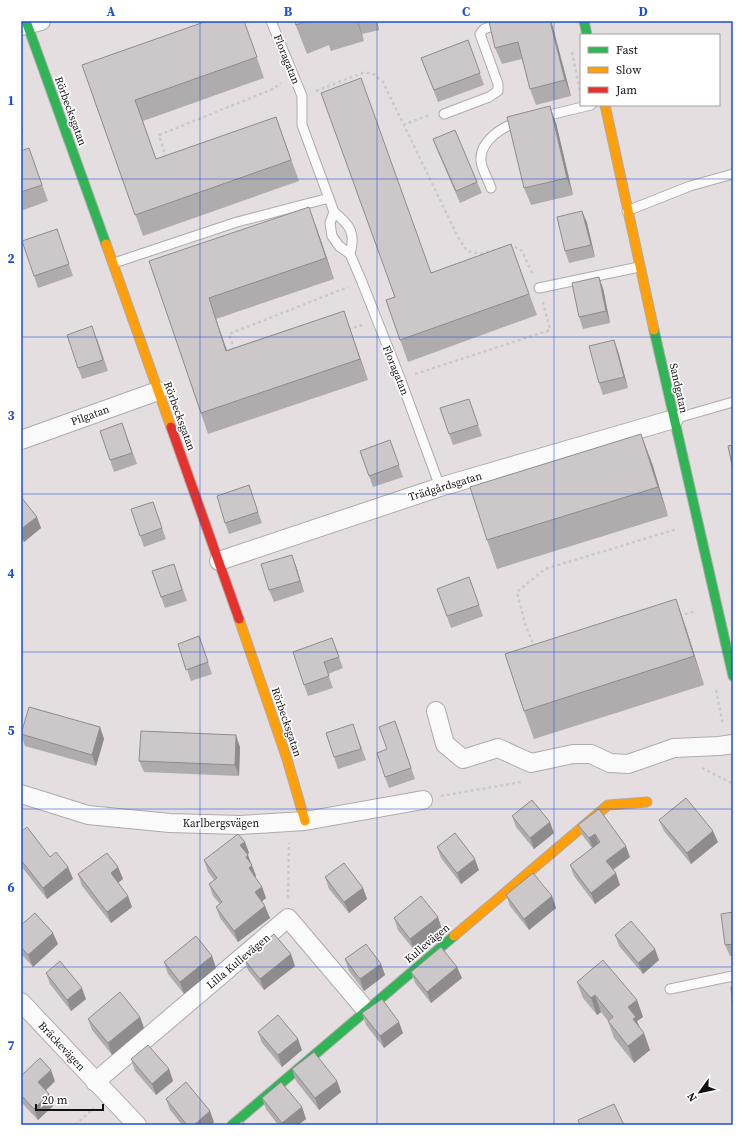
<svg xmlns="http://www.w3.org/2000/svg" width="754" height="1146" viewBox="0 0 754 1146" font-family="'Source Serif 4',serif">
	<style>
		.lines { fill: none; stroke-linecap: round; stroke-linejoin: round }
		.lane-casing { stroke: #afaaad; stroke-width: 11 }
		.street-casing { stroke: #afaaad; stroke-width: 20 }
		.fast-casing { stroke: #afaaad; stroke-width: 11 }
		.slow-casing { stroke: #afaaad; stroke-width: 11 }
		.jam-casing { stroke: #afaaad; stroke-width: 11 }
		.path { stroke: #cbcacb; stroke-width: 2.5; stroke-dasharray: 3 3; stroke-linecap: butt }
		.lane { stroke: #fbfafa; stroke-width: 9 }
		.street { stroke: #fbfafa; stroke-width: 18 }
		.fast { stroke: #30b455; stroke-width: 9 }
		.slow { stroke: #ff9f0a; stroke-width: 9 }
		.jam { stroke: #e5322d; stroke-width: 9 }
		.wall { fill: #afacae }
		.shaded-wall { fill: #8f8c8d }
		.building { fill: #ccc8ca; stroke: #8f8c8d }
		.grid { fill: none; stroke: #1d4ed8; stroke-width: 1; stroke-opacity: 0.55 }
		.labels { text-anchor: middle; stroke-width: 3.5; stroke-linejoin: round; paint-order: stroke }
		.street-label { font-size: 11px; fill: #141012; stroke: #fff }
		.neatline { fill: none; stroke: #1d4ed8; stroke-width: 1.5 }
		.grid-label { font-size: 13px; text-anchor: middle; font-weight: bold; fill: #1d4ed8 }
	</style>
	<rect width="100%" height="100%" fill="#e4dee1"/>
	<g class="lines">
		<g class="lane-casing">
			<path id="lane" d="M271,21L302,96V125L334,212C350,225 356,233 350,254
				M444,114L489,97L498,91V84L480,34L484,29L506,21
				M541,117L591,105
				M491,188C488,179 482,170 481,161C479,141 504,125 520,122
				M627,211L690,186L733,174
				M334,212L330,223L332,236L339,246L350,254L362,282L400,378L440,487
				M114,263L237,222L329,198
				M539,288L639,267
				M674,419L733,402
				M670,989L733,976"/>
		</g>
		<g class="street-casing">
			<path id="street" d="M21,26L41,21
				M21,440L158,391
				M219,561L440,487L674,419
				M436,711L445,744L463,759L498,748L531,763L573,754H591L610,763L628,764L674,748L719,746L733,744
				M21,794L88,815L170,823L240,825L305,821L423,800
				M21,1002L137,1125
				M95,1082L288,918L366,1010"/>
		</g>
		<g class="fast-casing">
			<path id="fast" d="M26,21L106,244
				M584,21L587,35
				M654,330L733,676
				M232,1125L454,936"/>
		</g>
		<g class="slow-casing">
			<path id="slow" d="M605,105L654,330
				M106,244L171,427
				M239,619L287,759L305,821
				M454,936L608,805L647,802"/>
		</g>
		<g class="jam-casing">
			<path id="jam" d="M171,427L239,619"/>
		</g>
		<path class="path" d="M572,52L580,92
			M316,91L362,73H372L383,82L458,237L467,251L481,254L512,245L522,251L533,275
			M403,125L429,115
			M166,158L159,135L273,89L281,83
			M348,329L362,325
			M234,350L229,334L348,287
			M415,374L550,330L543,302
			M679,616L696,611
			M535,648L525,624L517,592L545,569L677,529
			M716,690L723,725
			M702,768L733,784
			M441,796L521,782
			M288,898L289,843
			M75,1125L94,1108"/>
		<use href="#lane" class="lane"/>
		<use href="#street" class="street"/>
		<use href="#fast" class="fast"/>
		<use href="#slow" class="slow"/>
		<use href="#jam" class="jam"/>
	</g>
	<path class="wall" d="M244,21L264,78L143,121L156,159L276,117L299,181L143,236L82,65Z
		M294,21H377L379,30L362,34L364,41L331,51L329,45L307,54Z
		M552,24L571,96L536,105L530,89L522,59L502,64L495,48Z
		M468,40L484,85L438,102L421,58Z
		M21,123L23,130L21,131Z
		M556,123L573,195L531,205L524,188Z
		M433,139L477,182L482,193L460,203L437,150Z
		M29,148L48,201L21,211V151Z
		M582,211L587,223L595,257L569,263L565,251Z
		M57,229L73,276L38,288L34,276Z
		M317,229L334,279L216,319L227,350L344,311L368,380L208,434L149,261Z
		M511,244L537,315L408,362L386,300L395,297L431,273Z
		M603,288L610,323L583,329L579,317Z
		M97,338L108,371L82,379L78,368Z
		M618,351L628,388L603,395L599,383Z
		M469,399L482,436L453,445L449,434Z
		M122,423L137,464L114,472L110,460Z
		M390,440L403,477L373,487L360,451Z
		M652,463L668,516L497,569L487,540Z
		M21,497L41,528L24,542L21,538Z
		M253,497L262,523L229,534L225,523Z
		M153,502L166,539L144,547L131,509Z
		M174,564L187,601L165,608L152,571Z
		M296,566L304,592L274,602L269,590Z
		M469,577L483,616L451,628L437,589Z
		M676,599L686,628L704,685L534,739L524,711Z
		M199,636L212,674L191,681L178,644Z
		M332,638L343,668L328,674L333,688L308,696L304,685Z
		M395,721L415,779L389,788L385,777L387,749Z
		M353,724L366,760L338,769L334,757Z
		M100,727L104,739L96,766L25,746L21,735V733Z
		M240,747L239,776L144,772L139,761Z
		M599,809L630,857L613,870L620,885L595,904L574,876L570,865L592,848L583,836L578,825Z
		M512,816L554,833L534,849L516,827Z
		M659,820L718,842L691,864L664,831Z
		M21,832L50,857L68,867L73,879L47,899L21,866Z
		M245,842L249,853L247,854L256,876L255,877L262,887L266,898L262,901L270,918L238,942L220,918L216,907L220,904L213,896L209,884L214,880L208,872L204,860Z
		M437,847L479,870L461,884L441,858Z
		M118,867L123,879L118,883L128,896L132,907L111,923L82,886L78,874Z
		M325,877L363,888L367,899L349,913L329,889Z
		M506,895L552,896L556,908L529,930L510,906Z
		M733,912V956H730L725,945Z
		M394,918L442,929L414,950L398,930Z
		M21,925L58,944L33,967L21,954Z
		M615,935L659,960L643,974L619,946Z
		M212,956L216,968L184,994L168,974L164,962Z
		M244,959L295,966L264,990L248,970Z
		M345,959L381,964L385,975L364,991L349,971Z
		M411,972L462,978L431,1003L415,983Z
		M46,973L86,999L71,1011L50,984Z
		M577,982L637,1000L643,1017L637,1021L650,1050L634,1063L614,1038L608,1021L601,1012L597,1015L583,998Z
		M362,1013L403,1033L384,1048L366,1025Z
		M140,1017L144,1028L112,1055L92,1030L88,1019Z
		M258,1032L302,1050L282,1067L262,1043Z
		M131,1059L169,1069L173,1081L156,1095L135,1071Z
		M292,1069L337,1081L341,1092L319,1110L296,1081Z
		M21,1076L55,1081L46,1090L49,1094L53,1106L38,1120L21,1102Z
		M262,1098L302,1107L306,1119L298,1125H278L266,1109Z
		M166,1099L214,1122L211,1125H182L170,1110Z"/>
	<path class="shaded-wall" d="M357,21H358L364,41Z
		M376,21H377L379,30Z
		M550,21H551L552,24L571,96L565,80Z
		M550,106L556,123L573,195L567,178Z
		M309,207L317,229L334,279L326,258Z
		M582,211L587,223L595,257L591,245Z
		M599,277L603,288L610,323L606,311Z
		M209,298L216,319L234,372L226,351Z
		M344,311L351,332L368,380L360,359Z
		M614,340L618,351L628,388L624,377Z
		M641,434L652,463L668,516L658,487Z
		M37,517L41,528L24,542L21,534V529Z
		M292,555L296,566L304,592L300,581Z
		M676,599L686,628L704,685L694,656Z
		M100,727L104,739L96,766L92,755Z
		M236,735L240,747L239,776L235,765Z
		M550,822L554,833L534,849L530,838Z
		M713,831L718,842L691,864L687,853Z
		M595,834L599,845L593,850L589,838Z
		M245,842L249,853L244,857L240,845Z
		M626,846L630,857L610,872L606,861Z
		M248,855L256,876L253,879L246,857Z
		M475,859L479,870L461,884L457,873Z
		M68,867L73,879L47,899L43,888Z
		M118,867L123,879L115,885L111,873Z
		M616,873L620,885L595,904L591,893Z
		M262,887L266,898L259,904L255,892Z
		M363,888L367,899L349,913L344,902Z
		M128,896L132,907L111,923L107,912Z
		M552,896L556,908L529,930L524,919Z
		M265,906L270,918L238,942L234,931Z
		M438,917L442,929L414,950L410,939Z
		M53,933L58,944L33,967L28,955Z
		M655,949L659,960L643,974L638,963Z
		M291,954L295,966L264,990L260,979Z
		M212,956L216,968L184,994L180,982Z
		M381,964L385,975L364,991L360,979Z
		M457,967L462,978L431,1003L427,992Z
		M82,988L86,999L71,1011L67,1000Z
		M595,995L601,1012L597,1015L591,998Z
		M637,1000L643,1017L637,1021L642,1034L639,1036L628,1007Z
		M140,1017L144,1028L112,1055L108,1043Z
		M399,1022L403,1033L384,1048L380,1036Z
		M644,1033L650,1050L634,1063L628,1046Z
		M298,1039L302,1050L282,1067L278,1055Z
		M169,1069L173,1081L156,1095L152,1084Z
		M51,1070L55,1081L42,1094L38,1082Z
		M337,1081L341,1092L319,1110L315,1098Z
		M49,1094L53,1106L38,1120L34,1109Z
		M302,1107L306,1119L298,1125H283L282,1123Z
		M210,1111L214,1122L211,1125H194Z"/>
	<path class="building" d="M207,21H244L257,57L135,100L156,159L276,117L291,160L135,215L82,65Z
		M295,21H307L296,25Z
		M494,21H550L565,80L530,89L518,42L495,48L489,22Z
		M468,40L480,73L434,90L421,58Z
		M361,78L431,273L511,244L529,294L400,340L386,300L395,297L321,93Z
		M550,106L567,178L524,188L507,117Z
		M455,130L477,182L456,191L433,139Z
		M29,148L42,185L21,192V151Z
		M309,207L326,258L209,298L226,351L344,311L360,359L201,413L149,261Z
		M582,211L591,245L565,251L557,217Z
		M57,229L69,264L34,276L22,241Z
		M599,277L606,311L579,317L572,283Z
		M92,326L103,360L78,368L67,335Z
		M614,340L624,377L599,383L589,346Z
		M469,399L478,425L449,434L440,408Z
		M122,423L132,453L110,460L100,431Z
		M641,434L658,487L487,540L470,487Z
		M390,440L399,465L369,476L360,451Z
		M733,445V470L728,446Z
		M249,485L258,512L225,523L217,496Z
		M21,497L37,517L21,529Z
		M153,502L162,528L140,536L131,509Z
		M292,555L300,581L269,590L261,564Z
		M174,564L182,590L161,597L152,571Z
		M469,577L479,605L447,616L437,589Z
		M676,599L694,656L524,711L505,654Z
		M199,636L208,662L186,670L178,644Z
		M332,638L339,657L324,662L329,676L304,685L293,652Z
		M29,707L100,727L92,755L21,734Z
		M395,721L411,768L385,777L377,753L387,749L379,727Z
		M353,724L361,749L334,757L326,733Z
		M141,731L236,735L235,765L139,761Z
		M686,798L713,831L687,853L659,820Z
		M532,800L550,822L530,838L512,816Z
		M599,809L626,846L606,861L616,873L591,893L570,865L600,842L595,834L589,838L578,825Z
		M27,827L50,857L56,852L68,867L43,888L21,860V832Z
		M455,833L475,859L457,873L437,847Z
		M238,834L245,842L240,845L248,855L246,857L252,865L249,868L262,887L255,892L265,906L234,931L216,907L222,902L209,884L217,878L204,860Z
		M107,853L118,867L111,873L128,896L107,912L78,874Z
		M344,863L363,888L344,902L325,877Z
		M533,873L552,896L524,919L506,895Z
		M421,896L438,917L410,939L394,918Z
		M733,912V944L725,945L721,914Z
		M35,913L53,933L28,955L21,947V925Z
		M631,921L655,949L638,963L615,935Z
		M274,934L291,954L260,979L244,959Z
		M196,936L212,956L180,982L164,962Z
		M366,944L381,964L360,979L345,959Z
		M441,947L457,967L427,992L411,972Z
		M603,960L637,1000L628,1007L636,1017L633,1019L644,1033L628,1046L608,1021L613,1017L595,995L591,998L577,982Z
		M60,961L82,988L67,1000L46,973Z
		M733,986V1014L731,987Z
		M120,992L140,1017L108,1043L88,1019Z
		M382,999L399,1022L380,1036L362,1013Z
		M278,1015L298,1039L278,1055L258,1032Z
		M148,1045L169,1069L152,1084L131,1059Z
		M314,1052L337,1081L315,1098L292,1069Z
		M40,1058L51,1070L38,1082L49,1094L34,1109L21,1095V1076Z
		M186,1082L210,1111L194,1125H187L166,1099Z
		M281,1082L302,1107L282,1123L262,1098Z
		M614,1104L624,1125H580L578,1120Z
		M242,1121L245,1125H237Z"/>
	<path class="grid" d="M200,21V1125M377,21V1125M554,21V1125M21,179H733M21,337H733M21,494H733M21,652H733M21,809H733M21,967H733"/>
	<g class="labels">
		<g class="street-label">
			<text transform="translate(287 59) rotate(68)" y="4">Floragatan</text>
			<text transform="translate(71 111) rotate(70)" y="4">Rörbecksgatan</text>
			<text transform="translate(396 370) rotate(68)" y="4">Floragatan</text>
			<text transform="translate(679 388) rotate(77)" y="4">Sandgatan</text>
			<text transform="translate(90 415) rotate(-20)" y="4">Pilgatan</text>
			<text transform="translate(180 416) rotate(70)" y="4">Rörbecksgatan</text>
			<text transform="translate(445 486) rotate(-17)" y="4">Trädgårdsgatan</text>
			<text transform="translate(287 722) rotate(71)" y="4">Rörbecksgatan</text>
			<text x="221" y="827">Karlbergsvägen</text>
			<text transform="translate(427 943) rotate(-40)" y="4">Kullevägen</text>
			<text transform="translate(238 961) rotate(-40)" y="4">Lilla Kullevägen</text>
			<text transform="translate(62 1046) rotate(47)" y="4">Bräckevägen</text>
		</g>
	</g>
	<rect width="754" height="1146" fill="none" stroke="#ffffff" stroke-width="44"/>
	<rect x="580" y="34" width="140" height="72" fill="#ffffff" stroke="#a19fa0"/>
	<rect x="588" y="47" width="20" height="6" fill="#30b455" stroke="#a19fa0"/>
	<text x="616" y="54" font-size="12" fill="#141012">Fast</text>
	<rect x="588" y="67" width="20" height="6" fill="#ff9f0a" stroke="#a19fa0"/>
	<text x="616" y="74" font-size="12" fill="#141012">Slow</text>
	<rect x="588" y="87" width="20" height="6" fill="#e5322d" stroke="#a19fa0"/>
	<text x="616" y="94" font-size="12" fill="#141012">Jam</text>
	<g transform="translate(700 1092) rotate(237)" stroke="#ffffff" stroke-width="3" paint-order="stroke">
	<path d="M0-3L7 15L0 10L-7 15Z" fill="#141012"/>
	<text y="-6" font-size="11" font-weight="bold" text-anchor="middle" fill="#141012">N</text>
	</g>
	<path d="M36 1104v6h67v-6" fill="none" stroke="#141012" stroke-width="2"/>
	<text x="42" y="1104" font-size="12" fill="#141012" stroke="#ffffff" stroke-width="3" paint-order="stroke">20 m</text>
	<rect x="22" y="22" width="710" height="1102" class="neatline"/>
	<g class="grid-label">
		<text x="111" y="16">A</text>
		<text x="288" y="16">B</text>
		<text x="466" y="16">C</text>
		<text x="643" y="16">D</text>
		<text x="11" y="105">1</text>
		<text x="11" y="263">2</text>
		<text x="11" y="420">3</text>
		<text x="11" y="578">4</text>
		<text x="11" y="735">5</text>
		<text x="11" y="892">6</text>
		<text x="11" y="1050">7</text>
	</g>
</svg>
